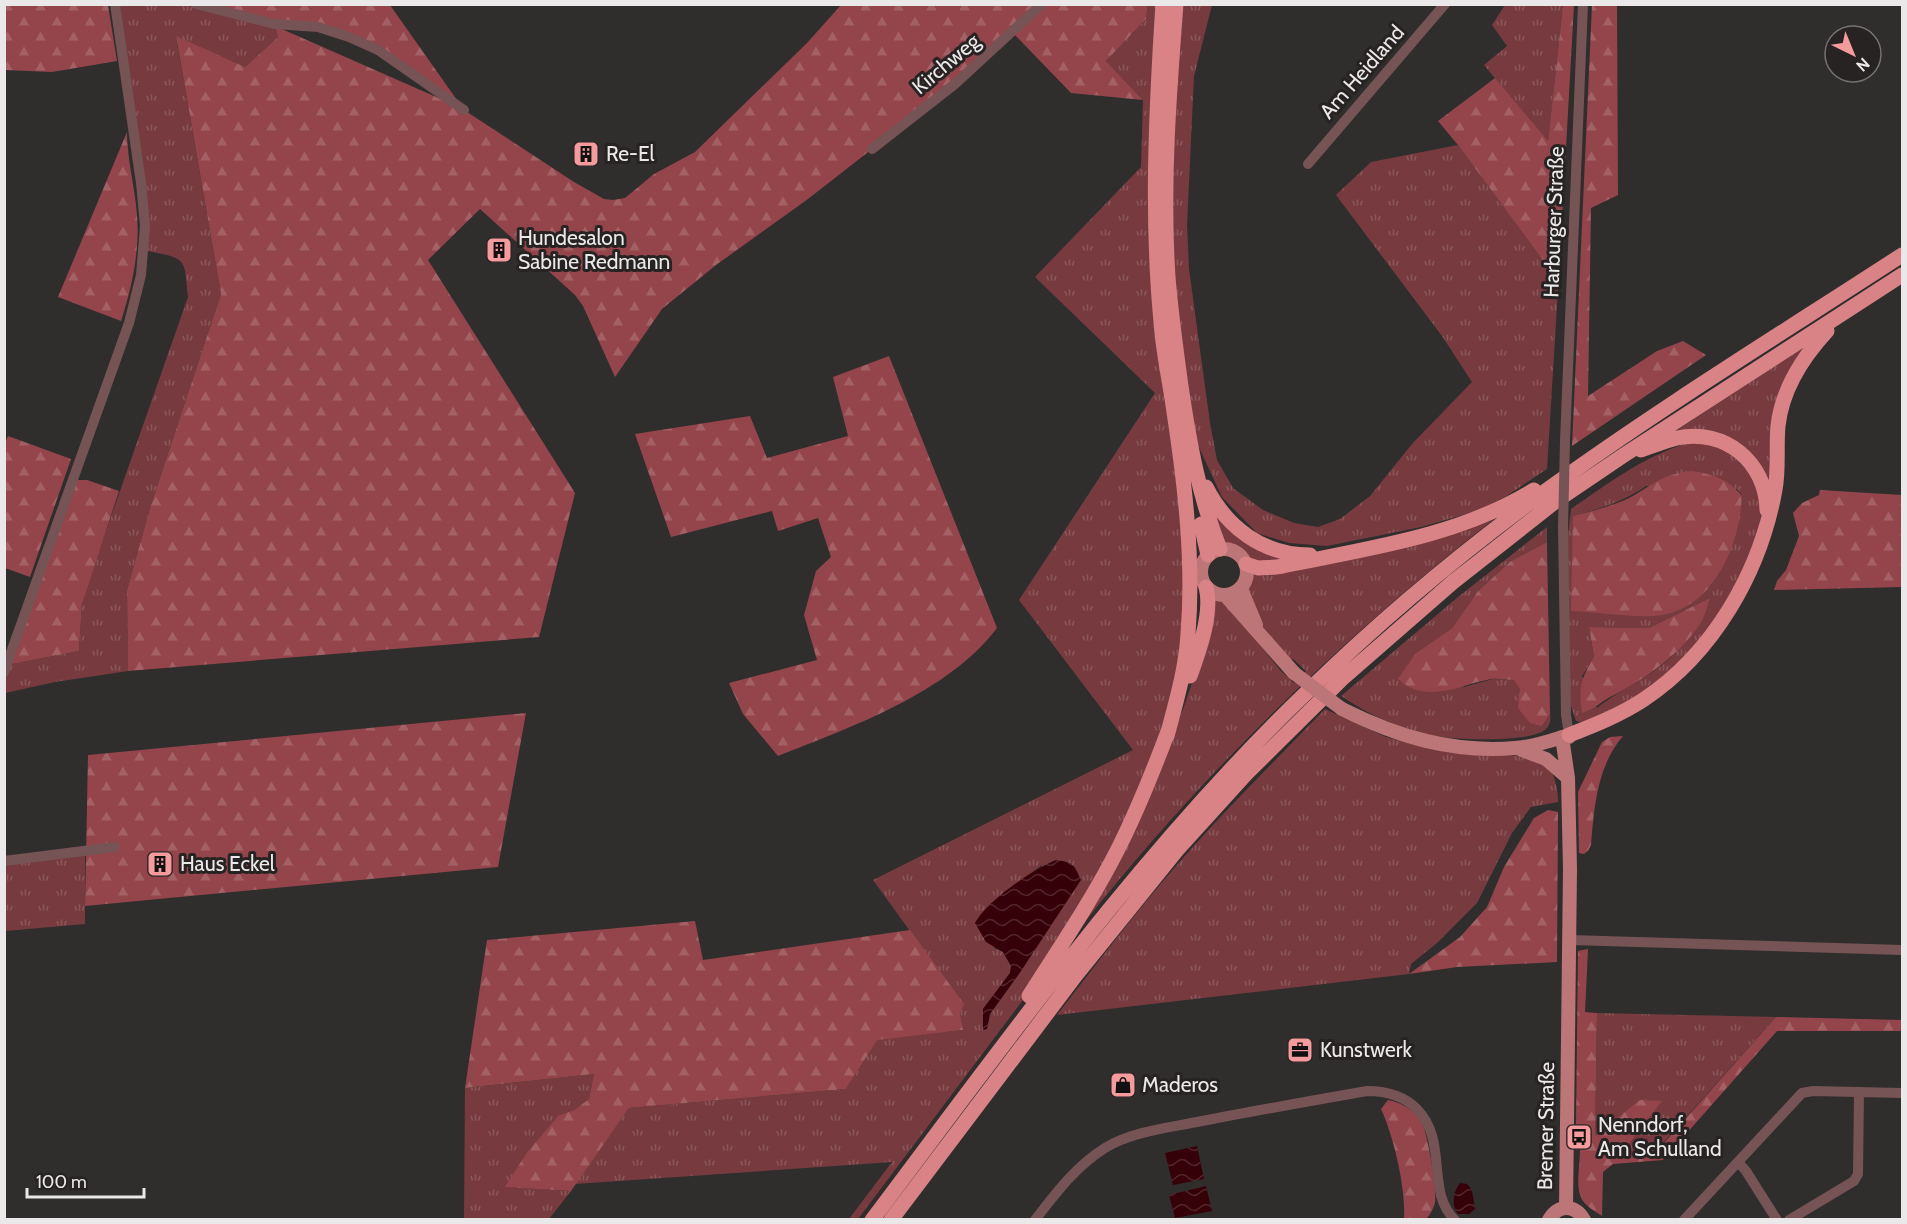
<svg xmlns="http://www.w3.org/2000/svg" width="1907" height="1224" viewBox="0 0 1907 1224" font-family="Cabin,sans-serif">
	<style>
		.grass { fill: url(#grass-tufts); fill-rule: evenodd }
		.forest { fill: url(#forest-firs) }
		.water { fill: url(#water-waves) }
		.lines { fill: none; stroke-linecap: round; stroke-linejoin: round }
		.minor { stroke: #765354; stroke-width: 10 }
		.major { stroke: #bd7678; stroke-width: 14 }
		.highway { stroke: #d98386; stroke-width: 15 }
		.minor-bridge { stroke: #765354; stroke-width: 10 }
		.major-bridge { stroke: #bd7678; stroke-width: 14 }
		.labels { text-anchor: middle; stroke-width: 6; stroke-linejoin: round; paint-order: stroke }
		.street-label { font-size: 21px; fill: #eae8e8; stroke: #272323 }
		.poi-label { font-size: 21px; fill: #eae8e8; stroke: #272323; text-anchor: start }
	</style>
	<defs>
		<pattern id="grass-tufts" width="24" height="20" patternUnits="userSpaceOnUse" patternTransform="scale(1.5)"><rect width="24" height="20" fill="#773b3f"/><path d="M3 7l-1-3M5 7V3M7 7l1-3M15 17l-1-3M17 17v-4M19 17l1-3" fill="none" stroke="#8a575b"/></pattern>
		<pattern id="forest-firs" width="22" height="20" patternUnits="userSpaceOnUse" patternTransform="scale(1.5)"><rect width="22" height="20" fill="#94454b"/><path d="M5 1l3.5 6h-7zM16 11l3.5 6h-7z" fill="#a36065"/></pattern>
		<pattern id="water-waves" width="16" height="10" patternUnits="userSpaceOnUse" patternTransform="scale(1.5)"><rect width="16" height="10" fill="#350008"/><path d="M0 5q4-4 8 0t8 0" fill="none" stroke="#52252c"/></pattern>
	</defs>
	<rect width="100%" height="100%" fill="#302d2d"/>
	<path class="grass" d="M120,4L186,5L232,18L275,26L278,37L245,67L176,37L221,294L150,508L127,590L128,671L55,682L5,693V672L7,665L79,651L82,604L87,585L188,297C184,258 188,259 148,251Z
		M1148,5H1158L1177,469L1186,587L1178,683L1150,765L1086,899L1038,980L858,1219H849L892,1162L575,1184L629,1108L846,1089L877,1039L963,1030L960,1013L963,1004L873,880L1133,750L1019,600L1155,393L1035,277L1141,167L1143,100L1106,61L1146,19ZM1042,865L1027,962L990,1014L987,1028L983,1009L1010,973L1011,966L1003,952L994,948L989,905Z
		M1180,5H1212L1194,76L1187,225L1189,269L1210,423L1217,460L1233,488L1263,510L1294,523L1318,527L1340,519L1370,496L1412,444L1472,382L1442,336L1336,195L1371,162L1458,145L1550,270L1559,273L1547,469L1505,497L1477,511L1421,527L1327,546L1289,543L1257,533L1222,497L1197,443L1178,327L1172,262V150Z
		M1505,5H1563L1548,142L1484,65L1507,46L1492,25Z
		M1819,337L1792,373L1771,499L1742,449L1665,438Z
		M1688,443C1715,443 1727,448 1744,467C1754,477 1761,493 1761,508C1764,552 1708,636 1678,666C1653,691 1620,706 1588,720L1581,722L1576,721L1568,697L1567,543L1571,509C1609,483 1644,456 1688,443ZM1646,486L1737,489L1742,495C1741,512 1737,525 1733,541C1719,585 1701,604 1655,616L1573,516C1599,509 1623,502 1646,486ZM1710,598C1700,613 1686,642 1674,654C1654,676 1620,689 1597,708L1582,676L1594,658L1589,627L1649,628Z
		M1205,494L1225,520L1294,558L1263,565L1250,560L1244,552L1222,540Z
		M1502,513C1347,633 1206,769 1084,923C1136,819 1193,715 1213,599L1217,598L1227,603L1280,670L1294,683L1306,671L1293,659L1289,661C1277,646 1246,615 1246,595C1245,588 1251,579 1252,572Z
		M1547,527V542L1511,561L1478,591L1452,628L1416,653L1464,687L1493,679L1515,680L1542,726L1550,714C1551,720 1550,726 1545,730C1531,741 1471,740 1453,738C1436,737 1419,733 1403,727C1380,720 1361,709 1341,696L1458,597Z
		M1325,709L1386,737L1442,751L1539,757C1553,768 1558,784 1558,802L1531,807L1512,833L1477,903L1437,943L1411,964L1409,974L1057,1015C1098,962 1138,909 1183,858C1228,807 1277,759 1325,709Z
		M85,850V924L5,931L4,861Z
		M1597,1013L1776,1017L1654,1153L1618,1156L1661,1101L1595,1136Z
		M594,1074L589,1099L574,1110L559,1115L506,1187L571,1191L549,1219L464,1220L465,1088Z"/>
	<path class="forest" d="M5,4L108,5L117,61L52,72L5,70Z
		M196,5H390L464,110L574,182L604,199L613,200L625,198L654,174L695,152L807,43L841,5H1148L1146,19L1106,61L1143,100L1071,93L1013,33L872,149L808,199L716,265L662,309L615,377L583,306L575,295L480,209L428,260L575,493L539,637L128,671L127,590L150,508L221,294L176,36L245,67L278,37L275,26L459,107L349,37Z
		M1563,5H1574L1559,273L1550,270L1458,145L1438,121L1495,78L1548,141Z
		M1592,5H1617L1618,195L1591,208L1588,396L1657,351L1683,341L1706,355L1572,446Z
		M127,132C127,160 135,187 137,215C140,251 132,287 121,321L58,297Z
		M889,356L997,628C948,693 851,727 778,756L743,714L729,683L817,660L804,615L816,571L831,557L818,518L778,531L772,511L671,537L635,434L750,416L767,458L848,436L833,377Z
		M8,436L71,459L30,577L5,568L4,445Z
		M1691,471C1710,473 1730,480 1742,496C1739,547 1714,611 1654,616C1629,617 1597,612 1571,611L1573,516C1592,511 1613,506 1631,497C1656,483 1661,475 1691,471Z
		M73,480H87L119,491L82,604L79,651L7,665Z
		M1820,490L1902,495V587L1774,590L1777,581L1786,570L1799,536L1793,513L1802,503L1819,495Z
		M1547,542L1550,714L1542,726L1530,723L1518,708L1520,689L1514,680C1507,680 1498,678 1491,679C1459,685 1426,705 1398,679L1416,653L1452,628L1478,591L1511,561Z
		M1710,598C1707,606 1705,617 1700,624C1679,655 1647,678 1614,695C1601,701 1597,708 1582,713C1579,687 1580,680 1594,657L1589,627L1649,628Z
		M526,713L498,867L85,906L88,755Z
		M1623,736C1597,766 1594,808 1591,845L1588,851L1584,854L1579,853L1578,792L1602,742L1610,737Z
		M1548,810L1558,812L1557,962L1457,967L1409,974L1460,937L1487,907L1504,867L1534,818Z
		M695,921L703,960L910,930L964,1004L960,1013L963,1030L877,1040L846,1089L629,1108L571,1191L505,1187L526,1154L559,1115L574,1110L589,1099L594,1074L465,1088L487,940Z
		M1588,949L1585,1012L1597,1013L1595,1136L1640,1100L1662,1101L1619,1156L1655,1153L1776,1017L1902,1020V1031H1777L1663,1160L1613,1164L1603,1172L1602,1216C1596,1212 1587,1207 1583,1201C1571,1184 1587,1148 1576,1124L1578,951Z
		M1388,1100C1402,1103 1415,1110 1422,1123C1428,1135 1437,1190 1435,1203C1433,1209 1430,1215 1426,1219H1404C1406,1189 1394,1137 1381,1109Z"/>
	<path class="water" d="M1056,860C1073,862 1074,864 1081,880L1021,971L990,1014L987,1029L983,1030V1009L1010,973L1011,966L1003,952L986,942L975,923C987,901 1033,869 1056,860Z
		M1197,1146L1204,1179L1173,1185L1165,1153Z
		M1460,1183L1467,1184L1472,1190L1475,1209L1469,1214H1458C1451,1205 1453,1192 1460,1183Z
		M1206,1186L1212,1211L1175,1218L1169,1195Z"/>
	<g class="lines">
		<path class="minor" d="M196,4L274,24L318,27L349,37L378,50L464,110
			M872,149L955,84L1042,4
			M1308,164L1445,4
			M1565,441L1583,4
			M1563,528L1566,715L1569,735
			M4,672L129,323L141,275L145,226L141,183L115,4
			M4,861L115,847
			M1570,940L1902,950
			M1738,1162L1746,1171L1777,1220
			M1035,1220C1056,1193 1076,1166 1105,1148C1131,1132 1167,1128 1197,1122C1253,1111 1310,1101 1367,1091C1386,1091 1403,1095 1417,1109C1449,1142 1425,1191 1455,1220
			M1684,1220L1802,1093L1813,1091L1902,1093
			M1789,1220L1854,1181L1858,1174L1859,1092"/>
		<path class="major" d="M1201 572a23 23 0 1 1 46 0a23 23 0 1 1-46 0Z
			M1241,589L1256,625
			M1226,596L1294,673
			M1342,709C1398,737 1452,753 1515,748C1534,747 1552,740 1569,735V737
			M1562,737L1568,778L1570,869L1566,1208
			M1517,748L1546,759L1568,778
			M1549,1220C1558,1204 1575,1204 1584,1220"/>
		<path class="highway" d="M1163,4C1156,111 1151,216 1161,322C1163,352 1170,382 1174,412C1185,485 1194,561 1188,634C1186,669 1176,702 1167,736
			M1176,4C1169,95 1162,186 1168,277C1171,314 1176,350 1181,386C1189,441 1199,497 1220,549
			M1641,450C1653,446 1665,441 1677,438C1725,428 1766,462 1767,510
			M1206,487C1227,528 1263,555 1310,555
			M1201,524L1208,555
			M1246,564L1258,568L1277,567C1363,549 1458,537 1534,490
			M1190,676C1199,652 1213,612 1206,587
			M1569,735C1595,725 1620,715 1643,700C1714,653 1760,572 1775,490C1779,469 1776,447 1778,426C1782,390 1803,357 1827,331
			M1029,996C1060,947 1093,899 1119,847C1138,809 1154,769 1169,729
			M872,1220C1010,1037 1143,849 1309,690C1382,619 1462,552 1544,492C1660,408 1782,333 1902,255
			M891,1220L1076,975L1177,850L1246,774L1344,677L1453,582L1556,501L1624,455L1902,275"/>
		<path class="minor-bridge" d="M1563,528L1565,441"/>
		<path class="major-bridge" d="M1294,673L1342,709"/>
	</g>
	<defs>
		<g id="building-square" transform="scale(1.35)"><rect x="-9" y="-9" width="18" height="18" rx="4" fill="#f59b9e" stroke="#272323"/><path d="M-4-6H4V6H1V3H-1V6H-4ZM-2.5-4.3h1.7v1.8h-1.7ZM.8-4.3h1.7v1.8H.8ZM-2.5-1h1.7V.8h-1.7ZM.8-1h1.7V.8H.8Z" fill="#111"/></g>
		<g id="office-square" transform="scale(1.35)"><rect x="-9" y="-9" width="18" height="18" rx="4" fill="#f59b9e" stroke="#272323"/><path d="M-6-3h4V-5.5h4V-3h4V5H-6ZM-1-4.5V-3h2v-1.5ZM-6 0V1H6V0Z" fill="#111"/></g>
		<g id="shop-square" transform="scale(1.35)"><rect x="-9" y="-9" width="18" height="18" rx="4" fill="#f59b9e" stroke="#272323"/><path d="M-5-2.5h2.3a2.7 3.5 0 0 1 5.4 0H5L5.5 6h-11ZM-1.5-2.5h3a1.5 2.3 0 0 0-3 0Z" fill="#111"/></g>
		<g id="bus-square" transform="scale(1.35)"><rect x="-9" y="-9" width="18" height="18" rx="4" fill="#f59b9e" stroke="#272323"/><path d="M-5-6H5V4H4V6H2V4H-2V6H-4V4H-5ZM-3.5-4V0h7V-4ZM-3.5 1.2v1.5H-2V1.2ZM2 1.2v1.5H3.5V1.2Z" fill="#111"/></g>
	</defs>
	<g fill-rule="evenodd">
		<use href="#building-square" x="586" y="154"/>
		<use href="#building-square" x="499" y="250"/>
		<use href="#building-square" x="160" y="864"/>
		<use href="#office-square" x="1300" y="1050"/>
		<use href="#shop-square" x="1123" y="1085"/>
		<use href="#bus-square" x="1579" y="1137"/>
	</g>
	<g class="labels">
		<g class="street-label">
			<text transform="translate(946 64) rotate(-40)" y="7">Kirchweg</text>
			<text transform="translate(1362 72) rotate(-49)" y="7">Am Heidland</text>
			<text transform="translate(1554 222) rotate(-88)" y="7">Harburger Straße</text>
			<text transform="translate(1546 1126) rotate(-89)" y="7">Bremer Straße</text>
		</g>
		<g class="poi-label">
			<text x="606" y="161">Re-El</text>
			<text x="518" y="245">Hundesalon<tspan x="518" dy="24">Sabine Redmann</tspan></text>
			<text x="180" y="871">Haus Eckel</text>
			<text x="1320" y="1057">Kunstwerk</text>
			<text x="1142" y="1092">Maderos</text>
			<text x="1598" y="1132">Nenndorf,<tspan x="1598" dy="24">Am Schulland</tspan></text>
		</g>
	</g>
	<rect width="1907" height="1224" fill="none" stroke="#eae8e8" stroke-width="12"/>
	<g transform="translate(1853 54) rotate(137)"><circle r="28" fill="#272323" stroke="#757272" stroke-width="1.5"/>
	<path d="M0-4.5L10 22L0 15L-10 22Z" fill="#f59b9e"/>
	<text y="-9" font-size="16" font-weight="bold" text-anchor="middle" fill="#eae8e8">N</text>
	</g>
	<path d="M27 1188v9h117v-9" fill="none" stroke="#eae8e8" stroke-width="3"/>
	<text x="36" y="1188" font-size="18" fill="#eae8e8" stroke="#272323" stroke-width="4.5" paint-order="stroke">100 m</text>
</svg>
